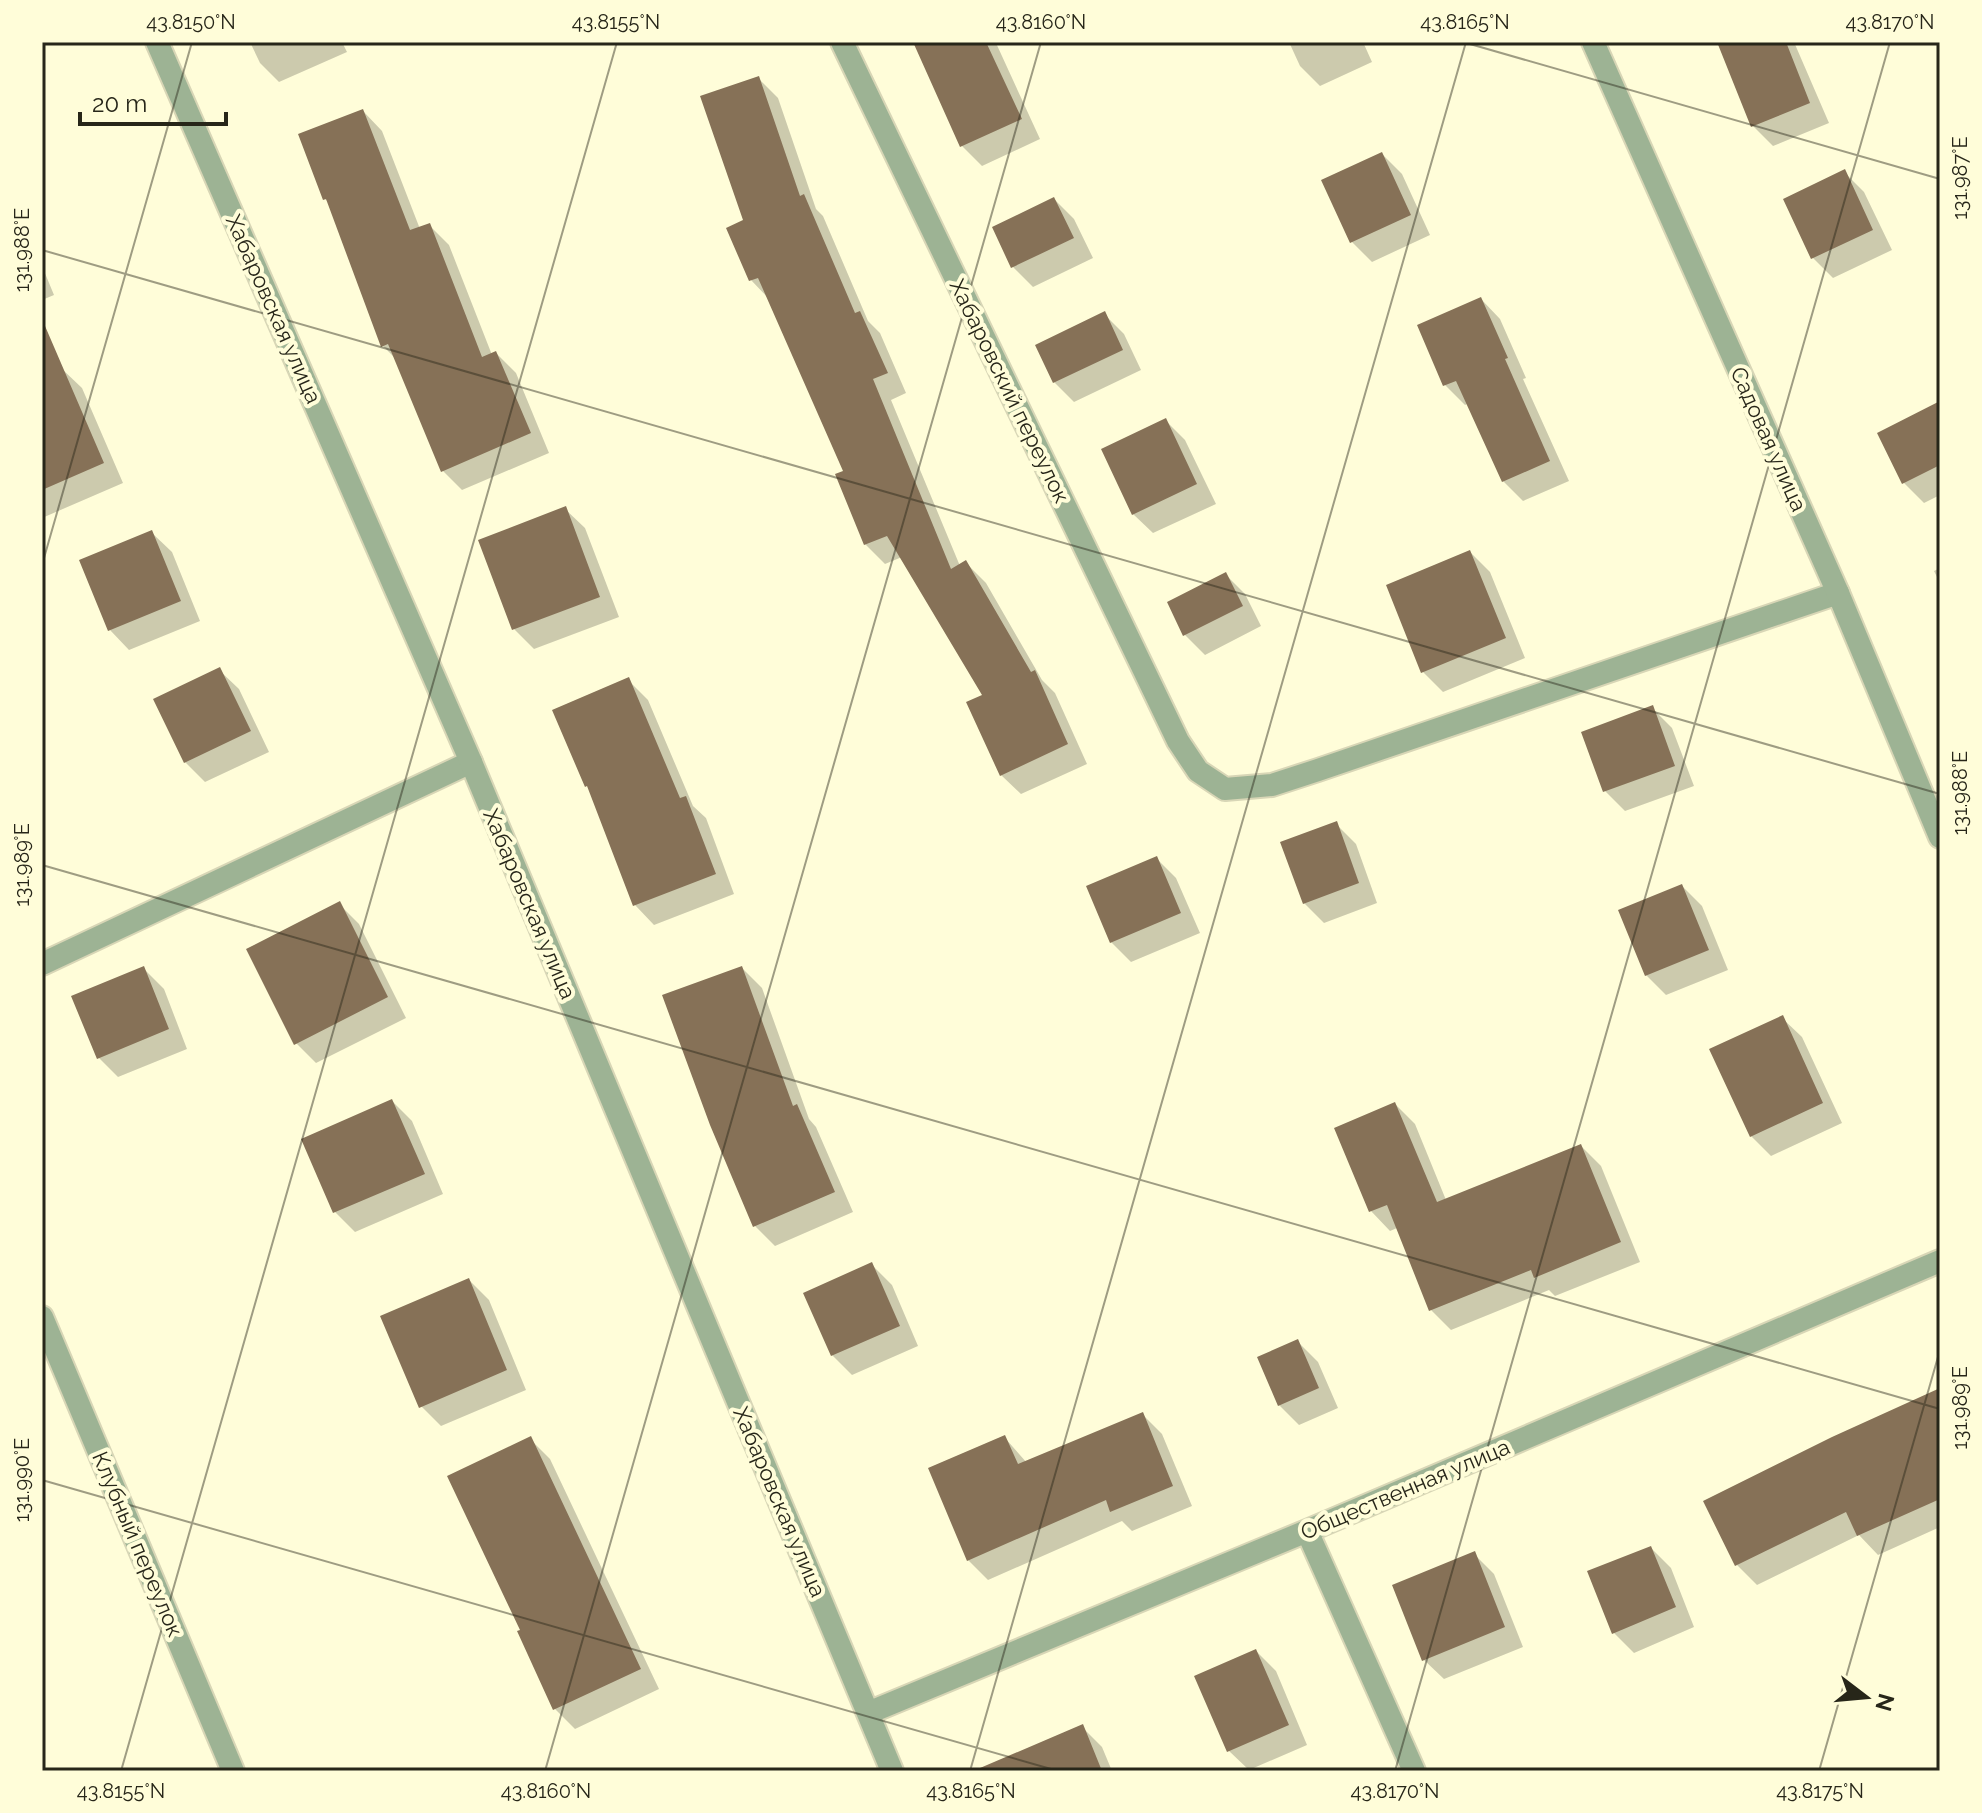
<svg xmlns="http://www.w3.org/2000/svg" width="1982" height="1813" viewBox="0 0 1982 1813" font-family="Raleway,sans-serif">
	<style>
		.shadow { fill: #0003 }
		.building { fill: #867157 }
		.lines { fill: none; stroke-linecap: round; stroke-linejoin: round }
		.service-casing { stroke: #d8d6b6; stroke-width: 26 }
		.minor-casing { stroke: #d8d6b6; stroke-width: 26 }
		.tertiary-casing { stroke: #d8d6b6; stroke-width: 26 }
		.service { stroke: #9db394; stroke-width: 22 }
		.minor { stroke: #9db394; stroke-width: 22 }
		.tertiary { stroke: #9db394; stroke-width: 22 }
		.ticks { fill: none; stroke: #272619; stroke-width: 2; stroke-opacity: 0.45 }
		.labels { text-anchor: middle; stroke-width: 8; stroke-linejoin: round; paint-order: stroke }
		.street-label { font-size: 22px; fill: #272619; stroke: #fffdd9 }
		.neatline { fill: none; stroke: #272619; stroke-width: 3 }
		.ticks-label { font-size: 20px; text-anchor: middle; fill: #272619 }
	</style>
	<rect width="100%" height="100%" fill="#fffdd9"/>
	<path class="shadow" d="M250,42H342L347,52L279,82L260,63Z
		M914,42H998L996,43L1040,139L982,166L962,146Z
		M1289,42H1363L1372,62L1320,86L1300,66Z
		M1737,42H1794L1829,123L1773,146L1753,126Z
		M758,78L778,98L816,209L823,216L868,321L880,333L906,393L891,400L960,566L966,563L986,583L1042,680L1055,693L1087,764L1021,794L1001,775L985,696L902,557L885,564L865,544L846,472L769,299L751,280L745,222Z
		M363,111L382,131L420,229L429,225L449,245L492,355L496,353L516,373L549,453L462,490L442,470L396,359L383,346L330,203L325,199Z
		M1382,154L1402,174L1430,235L1372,262L1352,242L1323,181Z
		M1844,172L1864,192L1892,250L1833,278L1813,258L1785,200Z
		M1054,199L1074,219L1093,258L1033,287L1013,267Z
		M42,266L54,295L42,300Z
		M1481,299L1500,319L1526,378L1523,379L1569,481L1523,501L1503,481L1469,403L1465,405L1445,385L1419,326Z
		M1104,314L1124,334L1141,370L1074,402L1054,382Z
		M62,369L82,388L123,483L42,518V377Z
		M1940,404V495L1924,503L1904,483Z
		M1166,421L1185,440L1216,504L1153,533L1133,514Z
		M565,509L585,528L619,617L534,649L514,629L481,541Z
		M152,533L172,552L200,621L129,650L110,630Z
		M1470,552L1490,572L1525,658L1443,692L1423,672L1388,586Z
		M1940,568V583L1934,571Z
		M1225,574L1245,594L1261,626L1205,655L1185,635Z
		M219,670L239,689L269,752L205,782L185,762Z
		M628,680L648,700L693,806L706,818L734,894L654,925L635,905Z
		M1652,708L1672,728L1694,786L1625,811L1605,791Z
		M1336,824L1356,844L1377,903L1324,923L1304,903Z
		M1156,858L1176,878L1200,933L1131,962L1111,942Z
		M1682,886L1702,906L1728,970L1666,995L1646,975Z
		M339,904L359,924L406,1018L316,1063L296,1043Z
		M742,968L762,988L809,1119L816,1127L853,1212L775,1246L755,1226Z
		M144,969L164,989L187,1049L118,1077L98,1057Z
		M1782,1018L1802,1037L1842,1123L1771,1156L1751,1136Z
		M392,1101L412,1121L443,1194L355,1232L335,1212Z
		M1395,1104L1415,1124L1446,1200L1581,1146L1601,1166L1640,1262L1555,1296L1549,1290L1451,1330L1431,1310L1397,1228L1390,1231L1371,1211Z
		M872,1265L892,1285L918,1346L852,1375L832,1355Z
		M469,1280L489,1300L526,1390L441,1426L421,1406Z
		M1298,1342L1318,1362L1338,1408L1299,1425L1279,1405Z
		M1940,1390V1527L1878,1555L1859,1535L1757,1585L1737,1565Z
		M1142,1414L1162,1434L1192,1506L1132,1531L1122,1521L988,1580L968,1560L1005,1438L1027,1463Z
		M530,1439L550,1459L659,1689L575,1729L555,1709L519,1632L522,1631Z
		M1651,1548L1671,1568L1694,1627L1634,1653L1614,1633Z
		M1474,1554L1494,1574L1523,1647L1444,1679L1424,1660Z
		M1256,1651L1276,1671L1307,1745L1249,1770L1229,1751Z
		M1082,1727L1102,1747L1112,1771H1002Z"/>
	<path class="building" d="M913,42H986L1022,119L960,147Z
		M1717,42H1786L1810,103L1751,127Z
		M759,76L800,196L804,194L855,313L860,311L888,373L873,379L951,569L966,560L1031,672L1035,670L1068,744L1000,776L966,702L982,695L887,536L864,545L835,474L843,471L758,278L749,281L726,228L743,220L700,96Z
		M363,109L410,230L430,223L482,357L496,351L531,433L441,472L388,344L381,347L326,199L323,200L298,134Z
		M1382,152L1411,215L1350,243L1321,180Z
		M1845,169L1873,230L1811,259L1783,199Z
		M1054,197L1074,238L1011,268L992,227Z
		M1481,297L1508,358L1505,359L1550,461L1502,482L1456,381L1443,386L1417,325Z
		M1105,311L1123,350L1053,383L1035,345Z
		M42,319L104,463L42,490Z
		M1940,401V465L1902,484L1877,433Z
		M1166,418L1197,484L1132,515L1101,449Z
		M566,506L600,597L512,630L478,540Z
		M152,530L181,601L108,631L79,560Z
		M1470,550L1506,638L1421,673L1386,585Z
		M1226,572L1243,606L1183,636L1167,602Z
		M220,667L251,731L184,763L153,699Z
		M629,677L680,798L686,796L716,874L633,906L587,786L585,787L552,710Z
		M1653,705L1675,766L1603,792L1581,732Z
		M1337,821L1359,883L1303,904L1280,842Z
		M1157,856L1181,913L1110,943L1086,886Z
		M1682,884L1709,950L1645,976L1618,910Z
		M340,901L388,997L294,1045L246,949Z
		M144,966L169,1029L97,1059L71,996Z
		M742,966L793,1106L797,1104L835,1192L753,1227L710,1125L662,995Z
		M1783,1015L1823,1103L1750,1137L1709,1049Z
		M392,1099L425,1174L333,1213L301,1139Z
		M1395,1102L1437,1202L1581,1144L1621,1242L1534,1278L1531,1270L1429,1311L1387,1205L1369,1212L1334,1128Z
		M872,1262L900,1326L831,1356L803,1293Z
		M469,1278L507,1370L419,1408L380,1316Z
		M1298,1339L1319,1388L1278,1406L1257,1357Z
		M1940,1388V1499L1857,1536L1846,1512L1735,1566L1703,1501L1832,1437Z
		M1143,1412L1173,1486L1110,1512L1106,1500L967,1561L928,1468L1005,1435L1018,1464Z
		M531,1436L641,1669L553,1710L517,1631L520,1630L447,1476Z
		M1651,1546L1676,1607L1612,1634L1587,1571Z
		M1475,1551L1505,1627L1422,1661L1392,1585Z
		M1256,1649L1289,1725L1227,1752L1194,1676Z
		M1083,1724L1102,1771H973Z"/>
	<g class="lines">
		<g class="service-casing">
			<path id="service" d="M42,964L471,762"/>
		</g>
		<g class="minor-casing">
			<path id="minor" d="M157,42L471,762L892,1771
				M842,42L1178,741L1198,771L1225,789L1272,785L1318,770L1838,593
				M42,1317L233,1771
				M1307,1531L1414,1771
				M868,1713L1307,1531L1940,1261"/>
		</g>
		<g class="tertiary-casing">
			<path id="tertiary" d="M1593,42L1838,593L1940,837"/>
		</g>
		<use href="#service" class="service"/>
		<use href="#minor" class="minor"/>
		<use href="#tertiary" class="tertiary"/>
	</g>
	<path class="ticks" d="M1463,42L1940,179M42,250L1940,794M42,565L192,42M42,865L1940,1409M42,1480L1058,1771M121,1771L617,42M545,1771L1041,42M970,1771L1466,42M1395,1771L1890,42M1819,1771L1940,1350"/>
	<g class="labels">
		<g class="street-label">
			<text transform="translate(274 309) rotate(66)" y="8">Хабаровская улица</text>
			<text transform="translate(1010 391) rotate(64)" y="8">Хабаровский переулок</text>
			<text transform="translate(1769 439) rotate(66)" y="8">Садовая улица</text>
			<text transform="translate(530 904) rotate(67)" y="8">Хабаровская улица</text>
			<text transform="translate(1405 1489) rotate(-23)" y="8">Общественная улица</text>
			<text transform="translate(780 1502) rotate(67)" y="8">Хабаровская улица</text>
			<text transform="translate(138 1544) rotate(67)" y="8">Клубный переулок</text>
		</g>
	</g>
	<rect width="1982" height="1813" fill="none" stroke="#fffdd9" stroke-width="88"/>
	<g transform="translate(1866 1697) rotate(106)" stroke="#fffdd9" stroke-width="6" paint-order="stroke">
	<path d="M0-6L14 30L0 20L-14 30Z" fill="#272619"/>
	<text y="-12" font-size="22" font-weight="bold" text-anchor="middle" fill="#272619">N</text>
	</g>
	<path d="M80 112v12h146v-12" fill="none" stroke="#272619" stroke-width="4"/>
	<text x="92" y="112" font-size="24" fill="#272619" stroke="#fffdd9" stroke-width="6" paint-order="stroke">20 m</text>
	<rect x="44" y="44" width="1894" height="1725" class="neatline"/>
	<g class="ticks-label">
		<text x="191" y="29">43.8150°N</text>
		<text x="616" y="29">43.8155°N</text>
		<text x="1041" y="29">43.8160°N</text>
		<text x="1465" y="29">43.8165°N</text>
		<text x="1890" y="29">43.8170°N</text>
		<text transform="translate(1960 178) rotate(-90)" y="7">131.987°E</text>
		<text transform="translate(22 250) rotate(-90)" y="7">131.988°E</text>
		<text transform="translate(1960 793) rotate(-90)" y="7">131.988°E</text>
		<text transform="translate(22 865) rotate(-90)" y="7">131.989°E</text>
		<text transform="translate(1960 1408) rotate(-90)" y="7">131.989°E</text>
		<text transform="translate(22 1480) rotate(-90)" y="7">131.990°E</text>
		<text x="121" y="1798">43.8155°N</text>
		<text x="546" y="1798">43.8160°N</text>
		<text x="971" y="1798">43.8165°N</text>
		<text x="1395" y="1798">43.8170°N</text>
		<text x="1820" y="1798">43.8175°N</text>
	</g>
</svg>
